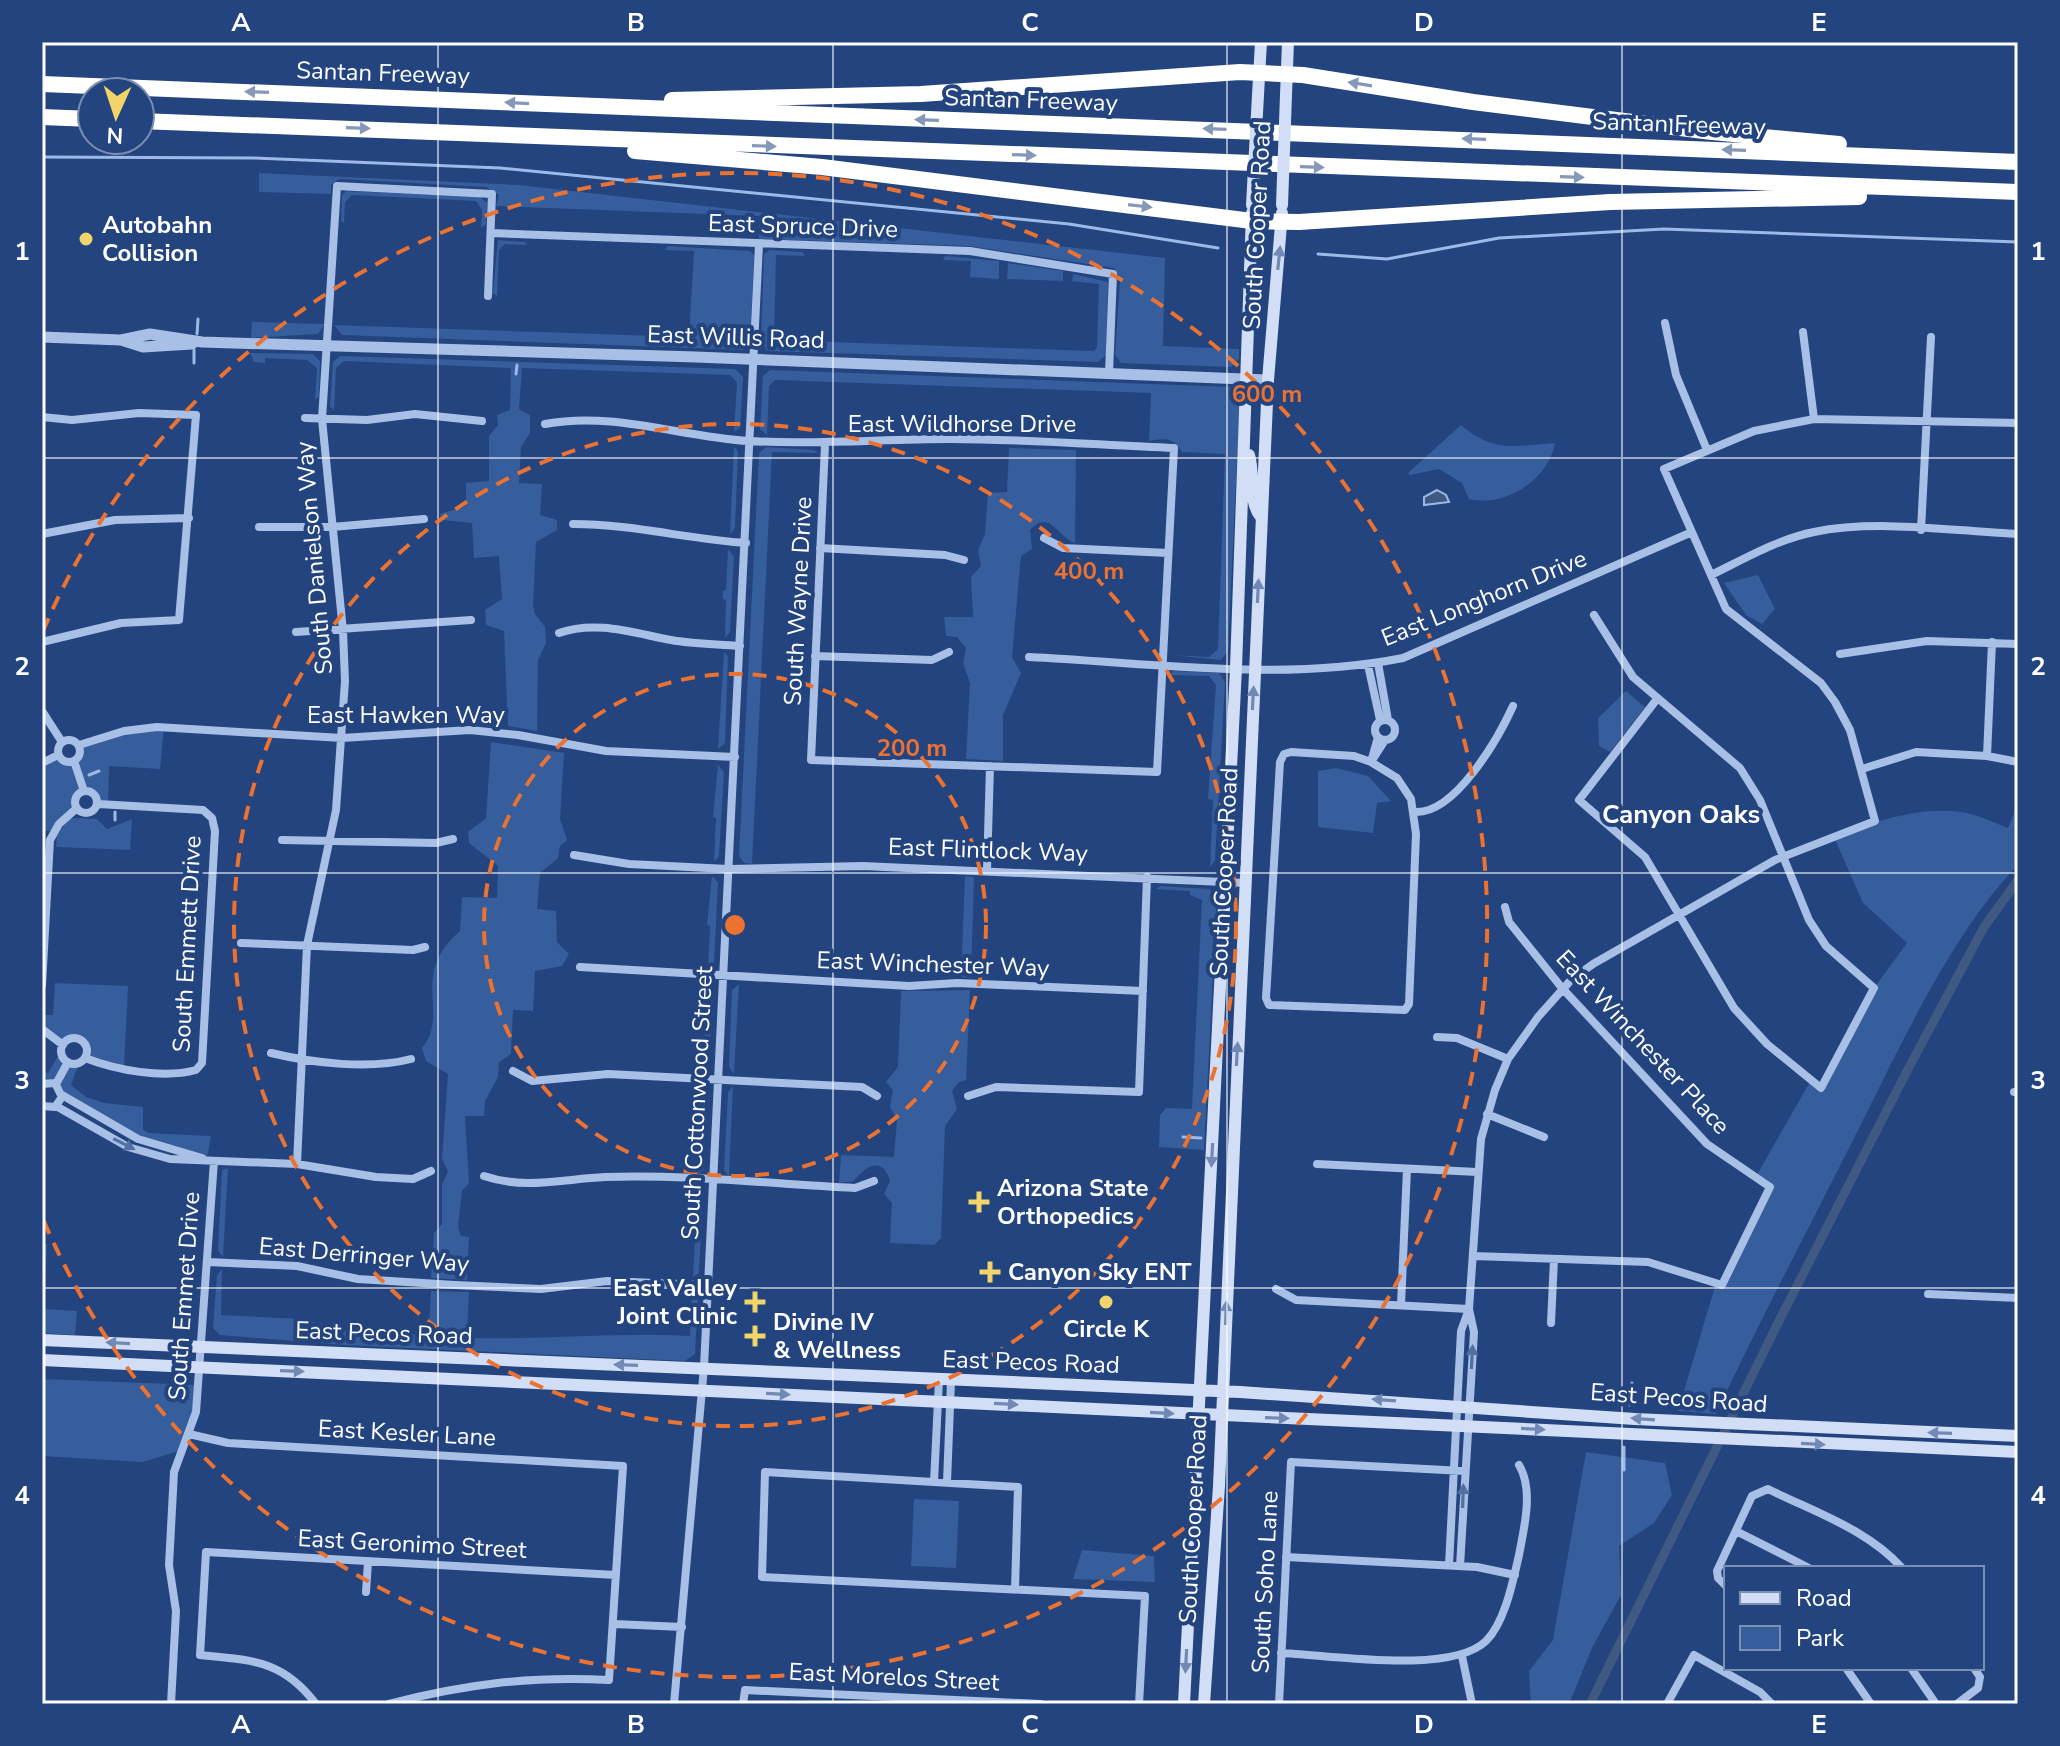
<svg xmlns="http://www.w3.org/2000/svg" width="2060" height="1746" viewBox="0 0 2060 1746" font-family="'Nunito Sans',sans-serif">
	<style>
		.green { fill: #365d9c }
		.water { fill: #405983; stroke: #9cb9e7; stroke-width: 2 }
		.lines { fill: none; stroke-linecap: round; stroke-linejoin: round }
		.stream { stroke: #9cb9e7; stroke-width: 3 }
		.canal { stroke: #405983; stroke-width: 9 }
		.minor { stroke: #a8bfe6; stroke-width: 8 }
		.tertiary { stroke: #a8bfe6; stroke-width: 11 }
		.secondary { stroke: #d1def5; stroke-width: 12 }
		.motorway { stroke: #fff; stroke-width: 16 }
		.secondary-bridge { stroke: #d1def5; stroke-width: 12 }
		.oneway { fill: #8698b8 }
		.oneway2 { fill: #7189b4 }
		.oneway3 { fill: #526fa2 }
		.grid { fill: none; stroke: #fff; stroke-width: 2; stroke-opacity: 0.55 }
		.ring { fill: none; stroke: #eb7230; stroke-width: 4; stroke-dasharray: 14 10 }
		.poi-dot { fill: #f1d46a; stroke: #23447e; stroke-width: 3 }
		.labels { text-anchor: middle; stroke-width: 8; stroke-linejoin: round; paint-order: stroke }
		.street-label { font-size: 24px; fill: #fff; stroke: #23447e }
		.poi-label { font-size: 24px; font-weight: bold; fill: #fff; stroke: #23447e; text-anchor: start }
		.neighbourhood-label { font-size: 26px; font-weight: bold; fill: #fff; stroke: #23447e }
		.centre { fill: #eb7230; stroke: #23447e; stroke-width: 4 }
		.ring-label { font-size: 24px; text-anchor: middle; font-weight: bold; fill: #eb7230; stroke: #23447e; stroke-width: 8; stroke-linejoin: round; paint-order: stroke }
		.neatline { fill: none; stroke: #fff; stroke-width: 3 }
		.grid-label { font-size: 26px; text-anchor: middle; font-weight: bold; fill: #fff }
	</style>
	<rect width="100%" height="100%" fill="#23447e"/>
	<path class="green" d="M259,173L519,185L1165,258L1163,346L1239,349V359L1231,367L1121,363L1115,355L1120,281L1114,268L969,246L759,239V216L496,206L499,195L486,187L339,179L331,185V194L259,192Z
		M346,191L480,197L487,203L486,224L481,228L482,210L476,201L352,195L345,202L344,223L341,221L342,195Z
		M498,240L525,242L527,245L505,244L499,250L497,296L493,293Z
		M668,246L750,251L754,255L750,343L744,350L342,335L334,325L689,337L694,251L665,250Z
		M770,250L802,252L805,256L776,255L774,340L1094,351L1097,347L1099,284L1072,281L1073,274L1108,282L1106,355L1098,362L767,351L761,342L764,254Z
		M945,256L999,261V279L970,277L971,261L943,260Z
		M1008,263L1063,271V281L1007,279Z
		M252,322L325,324L318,334L251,338Z
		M250,353L313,354L320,361L319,396L315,400L317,368L307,360L265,358V363L254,362Z
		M340,356L735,369L743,377L740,428L734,432L737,382L730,375L522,368L519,409L530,415V433L521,447L519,483L542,484L540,515L557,520V530L536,542L533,605L535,614L545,627L546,643L538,660L537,731L508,726L504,631L486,625L485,610L502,599L499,556L474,558L472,523L442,520L440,514L466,506V483L489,481V436L498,425L497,415L510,410L511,368L344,361L336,368L334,411L330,406L333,362Z
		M770,370L1233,387L1240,396L1228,651L1221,660L1172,655L1209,657L1218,649L1225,454L1182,452C1174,437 1164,438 1149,441L1151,393L775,380L769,386L767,435L760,429L763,376Z
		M1461,425C1494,453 1514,446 1555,443C1549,480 1504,508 1469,499L1462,483L1439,469L1410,475L1408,473Z
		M734,447L738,451L735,528L730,535Z
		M766,447L814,450L818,453L772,452L752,864L744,863L739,856L759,453Z
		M1009,448L1076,450L1075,543C1057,537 1050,508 1030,530L1032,549L1021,556L1012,657L1021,673L1003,715V761L966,759L970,683L963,663L966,648L957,637L946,636L944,617H973L971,577L981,566L978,550L985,534L988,493L1007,492Z
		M728,549L734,557L730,632L725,638L726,600L723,599V591L726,590Z
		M1758,575L1775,609L1762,624L1746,615L1724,583Z
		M724,652L728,657L725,743L718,749Z
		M1174,671L1219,673L1225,682L1215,861L1210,867L1213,800L1208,799L1216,685L1209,676L1170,675Z
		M1626,691L1645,707L1610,752L1599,746L1598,718Z
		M164,727L160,769L109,766L108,805L98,800L91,792H81L76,798L77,808L54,831H42V763L60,758L74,761L79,756V745L89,741Z
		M491,742L564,753L560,819L567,840L560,846L558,858L540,873L537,909L556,911L557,942L569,954L562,966L535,971L533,1011L513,1010L511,1054L499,1062L498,1077L485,1101L484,1116H465L469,1183L462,1191L458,1227L461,1236L469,1237L467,1280L431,1278L434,1233L442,1224V1185L448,1171L442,1159L448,1074L426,1061L422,1048C451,1013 408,976 460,931L462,897L497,898L498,866L469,843L468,832L486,818Z
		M718,765L724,772L719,856L714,862L716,818L713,817Z
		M1336,768L1368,776L1391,801L1377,803L1373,833L1318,827V771Z
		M2018,803V865C1952,932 1898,1051 1855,1136C1809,1228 1760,1320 1716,1414L1678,1411L1716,1283L1722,1285L1770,1187L1755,1178L1811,1080L1820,1087L1874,988L1907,943L1863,903L1834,837C1873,822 1918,806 1961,812C1976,814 1993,822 2008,828Z
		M76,818L97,819L107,829L132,819L130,850L56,847L57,835L69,819Z
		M712,876L718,882L714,964L708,969L710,926L707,925Z
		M965,876L974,877L971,978L961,977Z
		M1160,886L1209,889L1217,897L1204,1150L1159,1147L1160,1115L1166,1108L1192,1109L1202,900L1190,895V891L1156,889Z
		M55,983L128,986L124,1068L85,1058L87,1049L80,1039L72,1038L64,1043L42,1029V1015H53Z
		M707,983L713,989L709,1066L703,1071Z
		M739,984L734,1074L729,1067L732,990Z
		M970,990L966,1080L959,1082L952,1091L957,1109L945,1126L941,1238L934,1245L890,1243L892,1203L884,1194L890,1181C883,1156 866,1165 854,1181L839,1183L841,1155L894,1157L897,1120L890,1107L893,1090L886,1082L898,1067L901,991Z
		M61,1051L68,1062L79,1063L71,1085L86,1097L104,1103L143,1107V1130L149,1133L211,1136L207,1158L168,1150L62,1095L61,1089L42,1084V1071L48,1073Z
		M703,1086L707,1091L704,1169L698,1175Z
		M733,1086L729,1177L724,1170L728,1092Z
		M228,1168L223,1257L218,1251L222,1170Z
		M697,1188L703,1194L699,1273L693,1277L695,1238L691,1237V1231L695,1230Z
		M42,1244H47L44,1309L77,1311L75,1335L42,1333Z
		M222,1269L221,1315L302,1319L344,1330L425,1335L429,1328L431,1291L469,1292L467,1330L470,1338C544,1340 616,1332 690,1336L692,1291L698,1296L695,1354L685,1361L345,1345L220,1335L213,1328L217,1275Z
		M42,1379L199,1385L196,1412L179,1451L143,1462L42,1456Z
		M1586,1452L1665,1463L1672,1495L1654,1523L1619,1546L1621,1595L1592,1648L1569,1704H1531L1529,1671L1553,1640Z
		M914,1499L959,1501L956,1568L911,1566Z
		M1082,1550L1154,1556L1155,1582L1073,1579Z"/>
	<path class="water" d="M1437,490L1446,495L1449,502L1424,505V497Z"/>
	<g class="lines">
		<path class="stream" d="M42,157L253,158L500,168L1069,224L1218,248
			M1318,254L1387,259L1499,238L1664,229L2018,242
			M197,334L198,319
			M194,363V350
			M516,374L517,365
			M89,775L99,771
			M115,820V812
			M1183,1137L1201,1138
			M1630,1405L1632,1383
			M1624,1470V1447"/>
		<path class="canal" d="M1590,1704L1779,1321L1907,1071L1984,927L2018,880"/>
		<path class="minor" d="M491,233L970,251L1113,274L1109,373
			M1665,323L1676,375L1707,450
			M1803,332L1814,419
			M42,417L72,420L139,413L196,415L179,620L121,623L42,642
			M305,418L367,420L415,414L482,421
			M545,424C613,411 681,437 749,441C816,445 882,439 949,439C1024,439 1099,445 1174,448L1157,772L811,760L825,444
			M573,524C631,524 687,539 746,543
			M259,527H332L424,519
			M1921,530L1931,337
			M42,534L115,520L189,518
			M1044,538L1063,548L1168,553
			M820,548L945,555L964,560
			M1711,575C1744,559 1778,539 1814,532C1876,519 1954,531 2018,534
			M1594,615L1633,677L1740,768L1760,800L1809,920L1826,946L1874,988L1821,1088L1767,1044L1734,1008L1645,857L1579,800L1657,699
			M296,632L471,620
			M559,633C596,620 633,633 671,640C693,644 717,644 740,646
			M1840,654L1927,641L2018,644
			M815,656L932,660L949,652
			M1029,657C1153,663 1281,682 1403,658L1692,532
			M1378,663L1388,720
			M1368,665L1380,720
			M42,711L62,742
			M1375 730a10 10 0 1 1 20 0a10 10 0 1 1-20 0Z
			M1378,737L1371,762L1385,740
			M58 751a11 11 0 1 1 22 0a11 11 0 1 1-22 0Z
			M79,745L124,731L157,727L342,738L470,730L518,735L606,751L735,757
			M1291,752L1354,756L1371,762L1397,778L1411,799L1416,834L1409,1004L1405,1010L1269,1005L1266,998L1280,762L1284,754Z
			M1987,756L1992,642
			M74,761L84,791
			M42,763L58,755
			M1862,769L1916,752L1987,756L2018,762
			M75 802a11 11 0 1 1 22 0a11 11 0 1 1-22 0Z
			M1415,812C1455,814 1498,739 1513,706
			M282,840L436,843L453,839
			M574,855L629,864L728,869L863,866L1246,883
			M987,870L990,766
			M241,943L413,950L425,947
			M580,967L909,986L957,983L1143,991
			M42,985L50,840L59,824L77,808
			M42,1029L63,1045
			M1437,1037L1457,1038L1508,1059
			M61 1051a13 13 0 1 1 26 0a13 13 0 1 1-26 0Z
			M271,1053C313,1063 369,1070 411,1059
			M85,1058C116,1070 163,1079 196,1070L202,1063L215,831L212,818L203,810L98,804
			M513,1071L532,1081L608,1074L862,1087L877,1096
			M42,1084L55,1083L62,1097L55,1107L42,1106
			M56,1084L68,1062
			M2014,1092H2018
			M62,1095L138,1139L202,1158
			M968,1096L996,1087L1139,1092L1147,877
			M56,1106L128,1147L170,1159L297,1164L376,1177L413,1179L431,1171
			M1487,1114L1544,1137
			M297,1164L307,945L336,810L345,681L343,631L322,419L337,186L492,194L488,296
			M1317,1164L1477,1172
			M484,1176C525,1190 563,1179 605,1177C687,1174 772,1184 855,1188L874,1181
			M1473,1256L1648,1262L1722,1285L1770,1187L1707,1144L1562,988L1509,922L1505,907
			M208,1262L297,1266L358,1279L455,1285L541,1289L607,1281L707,1285
			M1276,1289L1296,1300L1469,1309
			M1928,1294L2018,1298
			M1401,1305L1407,1169
			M1551,1323L1554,1259
			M189,1434L228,1443L623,1466L609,1680C529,1676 466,1684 388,1704
			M934,1482L939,1380
			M947,1482L951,1381
			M1736,1531L1809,1568
			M1286,1557L1477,1567L1515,1575
			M1449,1565L1461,1331L1469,1309
			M1460,1566L1474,1332L1469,1309L1481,1139L1495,1090L1508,1059L1538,1017L1571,980L1593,964L1775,860L1875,821L1850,730L1835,702L1821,683L1726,609L1664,469L1754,431L1814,419L2018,423
			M1726,1586L1718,1578L1717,1571L1752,1496L1768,1489C1814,1512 1867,1529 1902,1568
			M1015,1589L1018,1487L765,1472L762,1577L1145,1596L1139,1704
			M366,1592L368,1562
			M614,1624L682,1627
			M1281,1653C1330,1655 1451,1675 1486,1641C1505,1622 1513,1581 1519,1555C1524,1528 1534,1490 1519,1465
			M1462,1656L1472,1704
			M1846,1668L1871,1704
			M1911,1668L1936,1704
			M171,1704L176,1611L169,1565L174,1472L196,1412L214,1161
			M316,1704C283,1660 252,1660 200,1655L206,1552L616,1575
			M674,1704L704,1367L759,244
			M743,1704L745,1690L1041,1704
			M1279,1704L1291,1462L1464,1471
			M1667,1704L1694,1655L1760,1692L1772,1704
			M1957,1704L1978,1688L1980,1677L1974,1668"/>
		<path class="tertiary" d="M42,337L121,340L143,347L192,344
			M121,340L150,334L202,342L696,357L1268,380"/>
		<path class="secondary" d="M1258,95L1261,42
			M1286,95L1288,42
			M1249,455C1255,475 1248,502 1261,517
			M42,1340L1240,1392L1635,1419L2018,1436
			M42,1360L2018,1452
			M1184,1704L1236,668L1252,213
			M1204,1704L1219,1486L1268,380L1282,213"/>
		<path class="motorway" d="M42,84L2018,162
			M672,100L921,94L1240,72L1303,75L1473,102L1712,132L1839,144
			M42,117L92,119
			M140,121L2018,192
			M635,151L822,167L1252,221L1299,222L1610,202L1859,197"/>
		<path class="secondary-bridge" d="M1252,205L1258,95
			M1282,205L1286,95"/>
	</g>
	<defs><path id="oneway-solid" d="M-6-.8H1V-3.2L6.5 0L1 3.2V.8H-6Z" transform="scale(2)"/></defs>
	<g class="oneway">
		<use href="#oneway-solid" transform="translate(1360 84) rotate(-171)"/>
		<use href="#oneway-solid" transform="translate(257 92) rotate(-178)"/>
		<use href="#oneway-solid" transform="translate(517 103) rotate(-177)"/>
		<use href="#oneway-solid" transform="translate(927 120) rotate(-178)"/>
		<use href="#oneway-solid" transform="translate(358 128) rotate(2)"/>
		<use href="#oneway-solid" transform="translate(1215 129) rotate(-178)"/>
		<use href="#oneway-solid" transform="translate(1474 139) rotate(-178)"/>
		<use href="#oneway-solid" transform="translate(764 146) rotate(2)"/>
		<use href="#oneway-solid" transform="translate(1734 150) rotate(-178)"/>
		<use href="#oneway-solid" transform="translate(1024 155) rotate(2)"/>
		<use href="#oneway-solid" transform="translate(1312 167) rotate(2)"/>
		<use href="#oneway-solid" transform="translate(1572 177) rotate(2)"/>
		<use href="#oneway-solid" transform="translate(1140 206) rotate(7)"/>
	</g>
	<g class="oneway2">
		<use href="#oneway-solid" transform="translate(1279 258) rotate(-84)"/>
		<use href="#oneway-solid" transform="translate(1258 591) rotate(-87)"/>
		<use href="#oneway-solid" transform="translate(1253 698) rotate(-87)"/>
		<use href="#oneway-solid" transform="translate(1237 1054) rotate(-87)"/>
		<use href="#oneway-solid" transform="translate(1212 1155) rotate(93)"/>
		<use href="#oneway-solid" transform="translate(1226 1313) rotate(-88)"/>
		<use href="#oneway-solid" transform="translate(118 1343) rotate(-177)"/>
		<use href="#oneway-solid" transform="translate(626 1365) rotate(-178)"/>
		<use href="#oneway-solid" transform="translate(292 1371) rotate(2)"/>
		<use href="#oneway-solid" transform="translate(778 1394) rotate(3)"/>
		<use href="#oneway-solid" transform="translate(1384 1400) rotate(-176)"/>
		<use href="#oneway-solid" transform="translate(1006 1404) rotate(3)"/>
		<use href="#oneway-solid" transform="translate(1162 1413) rotate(3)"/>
		<use href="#oneway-solid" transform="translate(1277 1418) rotate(2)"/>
		<use href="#oneway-solid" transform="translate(1643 1419) rotate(-176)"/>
		<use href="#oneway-solid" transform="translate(1533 1429) rotate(3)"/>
		<use href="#oneway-solid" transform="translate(1940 1433) rotate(-178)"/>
		<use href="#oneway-solid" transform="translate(1813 1444) rotate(3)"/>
		<use href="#oneway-solid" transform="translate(1186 1661) rotate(93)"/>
	</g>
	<g class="oneway3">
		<use href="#oneway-solid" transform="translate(124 1144) rotate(27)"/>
		<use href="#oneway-solid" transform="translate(1472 1357) rotate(-87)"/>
		<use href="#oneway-solid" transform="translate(1463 1496) rotate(-88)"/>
	</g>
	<path class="grid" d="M438,42V1704M833,42V1704M1227,42V1704M1622,42V1704M42,458H2018M42,873H2018M42,1288H2018"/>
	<g class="ring">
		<circle cx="735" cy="925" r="251"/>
		<circle cx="735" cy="925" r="501"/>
		<path d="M43 631A752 752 0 1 1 43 1219"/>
	</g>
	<g class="poi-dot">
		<circle cx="86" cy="239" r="8"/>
		<path d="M975 1190h8v8h8v8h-8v8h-8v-8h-8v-8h8z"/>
		<path d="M986 1260h8v8h8v8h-8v8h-8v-8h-8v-8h8z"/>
		<path d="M751 1290h8v8h8v8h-8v8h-8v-8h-8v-8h8z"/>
		<circle cx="1106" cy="1302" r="8"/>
		<path d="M751 1324h8v8h8v8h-8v8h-8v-8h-8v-8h8z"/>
	</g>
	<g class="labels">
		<g class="street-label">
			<text transform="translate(383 73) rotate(2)" y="8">Santan Freeway</text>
			<text transform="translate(1031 100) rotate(2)" y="8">Santan Freeway</text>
			<text transform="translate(1679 124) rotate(2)" y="8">Santan Freeway</text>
			<text transform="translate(1257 225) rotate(-87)" y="8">South Cooper Road</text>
			<text transform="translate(803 226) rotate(2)" y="8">East Spruce Drive</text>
			<text transform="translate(736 337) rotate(2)" y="8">East Willis Road</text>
			<text x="962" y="432">East Wildhorse Drive</text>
			<text transform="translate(314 558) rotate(-95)" y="8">South Danielson Way</text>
			<text transform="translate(1484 598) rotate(-22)" y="8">East Longhorn Drive</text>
			<text transform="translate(798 601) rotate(-87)" y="8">South Wayne Drive</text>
			<text x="406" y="723">East Hawken Way</text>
			<text transform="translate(988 850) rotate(2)" y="8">East Flintlock Way</text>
			<text transform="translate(1224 872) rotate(-87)" y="8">South Cooper Road</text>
			<text transform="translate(187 944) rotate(-87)" y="8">South Emmett Drive</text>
			<text transform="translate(933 964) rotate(2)" y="8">East Winchester Way</text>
			<text transform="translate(1643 1042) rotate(47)" y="8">East Winchester Place</text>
			<text transform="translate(697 1103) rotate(-87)" y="8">South Cottonwood Street</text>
			<text transform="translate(364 1255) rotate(5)" y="8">East Derringer Way</text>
			<text transform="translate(184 1296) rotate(-86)" y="8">South Emmet Drive</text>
			<text transform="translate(384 1333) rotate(2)" y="8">East Pecos Road</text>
			<text transform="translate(1031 1362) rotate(2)" y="8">East Pecos Road</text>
			<text transform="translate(1679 1398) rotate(4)" y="8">East Pecos Road</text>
			<text transform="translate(407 1433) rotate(3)" y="8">East Kesler Lane</text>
			<text transform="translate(1193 1519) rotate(-87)" y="8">South Cooper Road</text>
			<text transform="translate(412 1544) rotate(3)" y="8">East Geronimo Street</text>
			<text transform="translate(1265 1582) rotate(-87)" y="8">South Soho Lane</text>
			<text transform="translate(894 1677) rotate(3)" y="8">East Morelos Street</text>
		</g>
		<g class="poi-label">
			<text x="102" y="233">Autobahn<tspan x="102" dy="28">Collision</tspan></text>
			<text x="997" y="1196">Arizona State<tspan x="997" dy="28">Orthopedics</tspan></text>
			<text x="1008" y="1280">Canyon Sky ENT</text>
			<text x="737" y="1296" text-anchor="end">East Valley<tspan x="737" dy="28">Joint Clinic</tspan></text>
			<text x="773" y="1330">Divine IV<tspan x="773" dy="28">&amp; Wellness</tspan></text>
			<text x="1106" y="1337" text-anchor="middle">Circle K</text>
		</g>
		<g class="neighbourhood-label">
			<text x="1681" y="823">Canyon Oaks</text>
		</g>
	</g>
	<circle cx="735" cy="925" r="12" class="centre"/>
	<g class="ring-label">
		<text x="1267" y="402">600 m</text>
		<text x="1089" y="579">400 m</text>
		<text x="912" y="756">200 m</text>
	</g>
	<rect width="2060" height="1746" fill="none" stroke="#23447e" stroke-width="88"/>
	<rect x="1724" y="1566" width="260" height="104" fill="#23447e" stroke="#7b8fb2" stroke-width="2"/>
	<rect x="1740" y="1592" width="40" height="12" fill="#d1def5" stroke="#7b8fb2" stroke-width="2"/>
	<text x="1796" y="1606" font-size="24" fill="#ffffff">Road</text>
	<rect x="1740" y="1626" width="40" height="24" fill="#365d9c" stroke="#7b8fb2" stroke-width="2"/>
	<text x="1796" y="1646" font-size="24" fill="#ffffff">Park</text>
	<g transform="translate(116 116) rotate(183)"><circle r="38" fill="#23447e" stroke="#7b8fb2" stroke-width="2"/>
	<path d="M0-6L14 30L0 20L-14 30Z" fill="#f1d46a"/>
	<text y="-12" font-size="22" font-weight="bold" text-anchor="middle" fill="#ffffff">N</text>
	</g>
	<rect x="44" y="44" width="1972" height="1658" class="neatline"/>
	<g class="grid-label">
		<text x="241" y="31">A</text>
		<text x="636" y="31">B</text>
		<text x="1030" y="31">C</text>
		<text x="1424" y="31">D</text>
		<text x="1819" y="31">E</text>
		<text x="22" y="260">1</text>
		<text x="2038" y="260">1</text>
		<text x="22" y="675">2</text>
		<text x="2038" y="675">2</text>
		<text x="22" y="1089">3</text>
		<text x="2038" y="1089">3</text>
		<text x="22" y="1504">4</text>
		<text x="2038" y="1504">4</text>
		<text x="241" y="1733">A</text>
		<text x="636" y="1733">B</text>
		<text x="1030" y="1733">C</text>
		<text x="1424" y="1733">D</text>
		<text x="1819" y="1733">E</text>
	</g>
</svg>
